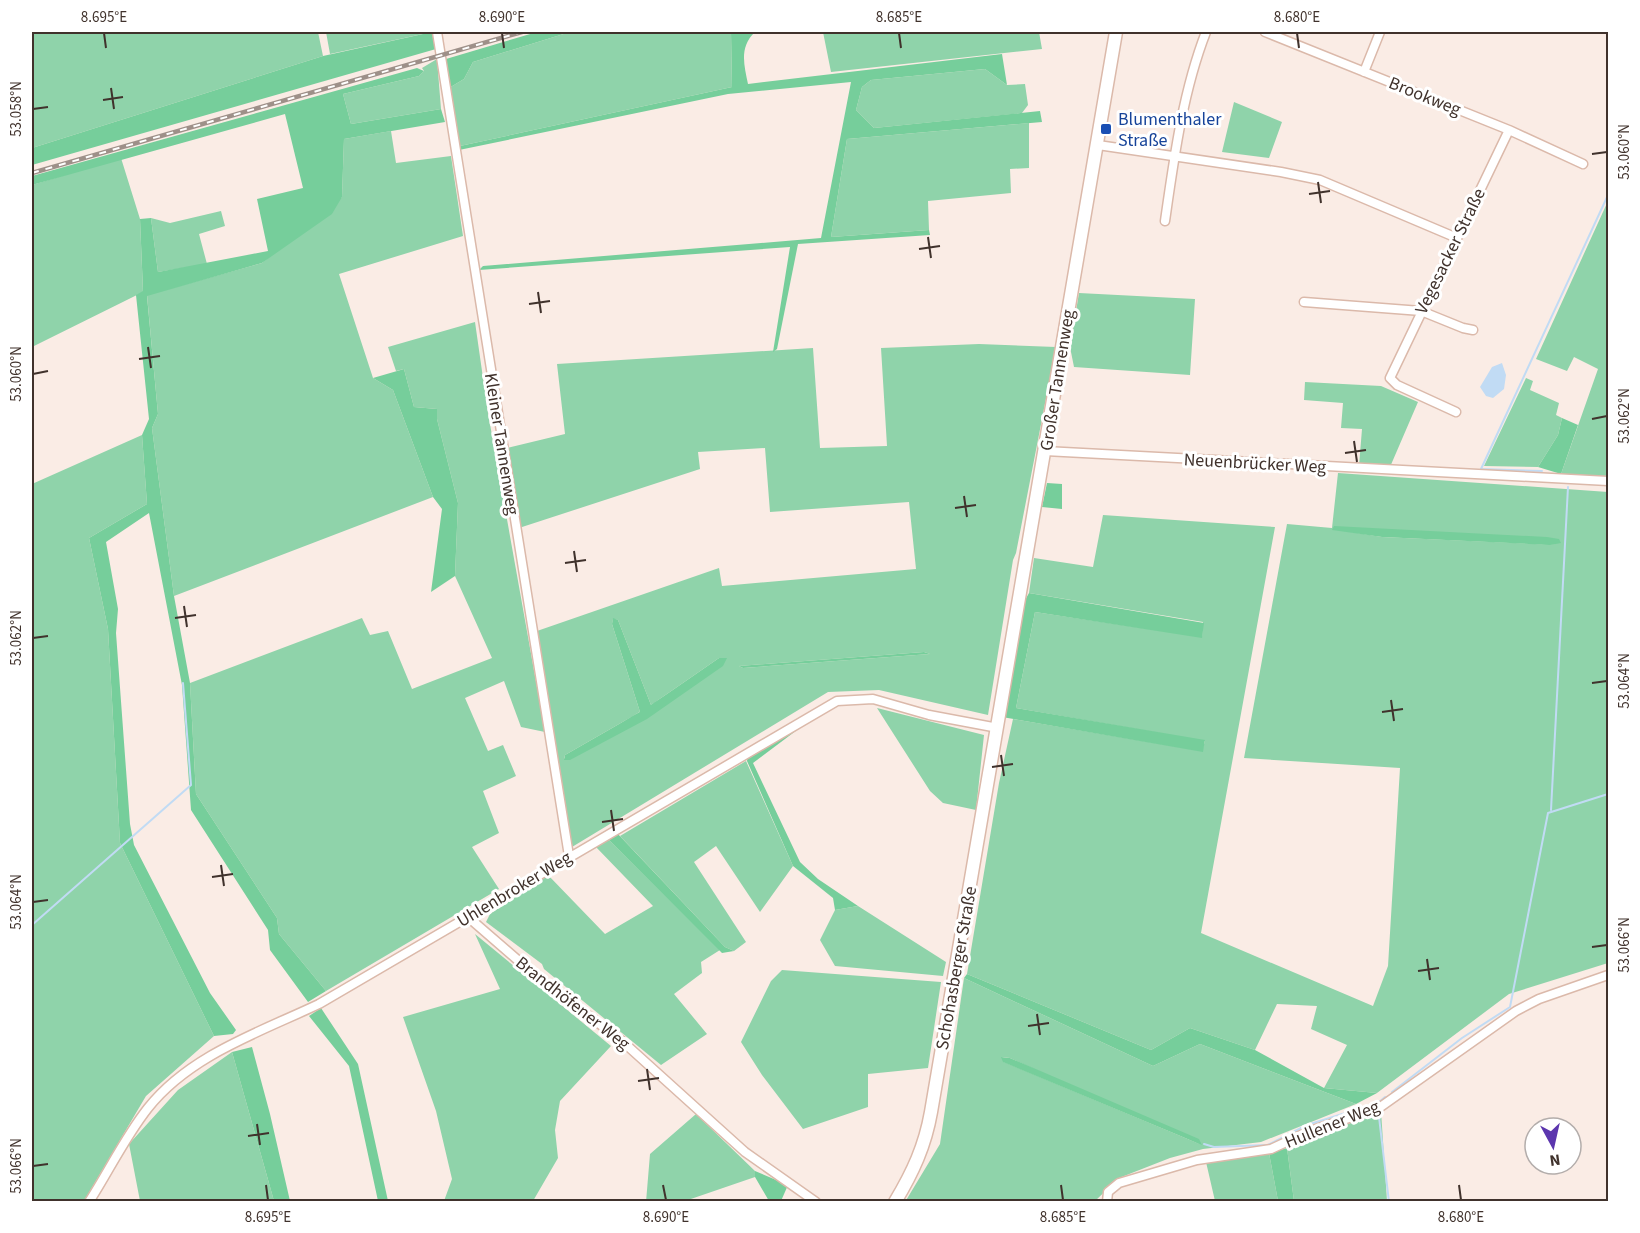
<svg xmlns="http://www.w3.org/2000/svg" width="1640" height="1233" viewBox="0 0 1640 1233" font-family="'Source Sans 3',sans-serif">
	<style>
		.green { fill: #8fd3aa; fill-rule: evenodd }
		.forest { fill: #76ce9b }
		.water { fill: #c1dbf4 }
		.lines { fill: none; stroke-linecap: round; stroke-linejoin: round }
		.stream { stroke: #c1dbf4; stroke-width: 2 }
		.street-casing { stroke: #dbb9aa; stroke-width: 11 }
		.secondary-casing { stroke: #dbb9aa; stroke-width: 15 }
		.street { stroke: #fff; stroke-width: 8 }
		.secondary { stroke: #fff; stroke-width: 12 }
		.rail-casing { stroke: #9e9089; stroke-width: 4.5 }
		.rail { stroke: #fff; stroke-width: 2; stroke-dasharray: 7; stroke-linecap: butt }
		.ticks { fill: none; stroke: #40322c; stroke-width: 2 }
		.transit-dot { fill: #1a4fb4; stroke: #fff; stroke-width: 2 }
		.labels { text-anchor: middle; stroke-width: 6; stroke-linejoin: round; paint-order: stroke }
		.street-label { font-size: 18px; fill: #40322c; stroke: #fff }
		.transit-label { font-size: 18px; fill: #164399; stroke: #fff; text-anchor: start }
		.neatline { fill: none; stroke: #40322c; stroke-width: 2 }
		.ticks-label { font-size: 15px; text-anchor: middle; fill: #40322c }
	</style>
	<rect width="100%" height="100%" fill="#faece5"/>
	<path class="green" d="M32,32H318L323,56L32,148Z
		M326,32H432L330,54Z
		M570,32H731L732,87L460,146L449,88L464,79L473,62Z
		M823,32H1039L1042,49L831,72Z
		M437,59L441,109L351,124L343,94L419,76L424,71L422,68Z
		M985,69L1007,85L1025,84L1028,105L1022,113L874,128L856,110L862,87L871,80Z
		M1234,102L1282,122L1269,158L1222,152Z
		M1029,123V168L1010,169L1011,193L928,201L929,230L831,237L847,139Z
		M391,131L396,163L451,156L463,236L339,274L373,378L393,390L433,497L174,596L152,428L158,414L147,295L262,263L342,197L344,139Z
		M121,158L140,219L143,292L32,347V185Z
		M1608,201V476L1561,474L1598,369L1574,357L1567,371L1536,359Z
		M221,211L225,226L199,234L207,264L158,272L151,218L170,223Z
		M1079,293L1195,299L1190,375L1074,367L1070,347Z
		M475,322L488,413L545,732L521,727L504,681L465,698L488,751L503,745L516,776L483,791L499,833L472,847L499,889L326,991L279,934L277,918L196,794L190,683L362,618L370,635L388,631L412,689L492,658L455,576L458,503L437,419V409L414,407L404,369L396,371L388,347Z
		M979,344L1056,347L1016,553L1013,560L988,715L879,690L828,692L572,847L537,631L719,568L722,586L916,569L909,502L770,512L765,448L698,452L700,469L519,528L507,448L565,434L557,364L813,348L820,448L887,446L881,348ZM613,619L618,620L651,705L719,658H726L564,759L565,755L640,712L612,624ZM924,652L930,654L743,668L739,666Z
		M1526,378L1533,381L1530,390L1559,403L1556,415L1562,418L1558,435L1538,467L1484,466Z
		M1305,382L1381,386L1418,402L1390,467L1359,466L1362,429L1341,428L1343,403L1304,400Z
		M142,435L147,504L89,538L108,629L120,843L214,1036L146,1096L84,1201H32V484Z
		M1338,473L1608,492V963L1509,994L1377,1093L1324,1088L1347,1045L1311,1029L1317,1006L1277,1004L1255,1050L1190,1028L1151,1050L967,974L999,783L1013,719L1202,751L1205,741L1016,708L1035,612L1202,637L1203,622L1029,593L1034,558L1093,567L1103,515L1275,527L1201,933L1373,1006L1388,966L1400,768L1244,758L1287,524L1332,528ZM1333,529L1556,545L1382,537Z
		M877,708L984,735L976,810L943,803L930,791Z
		M746,761L793,866L760,912L716,846L694,862L746,942L734,951L725,947L620,836Z
		M608,839L720,950L701,962L702,973L674,994L707,1034L661,1065L544,969L542,964L486,922L490,914L548,875L605,934L653,906L595,846Z
		M858,906L946,962L943,976L835,966L820,940L835,910Z
		M475,934L611,1046L560,1101L555,1130L558,1158L533,1201H444L452,1179L436,1111L403,1017L500,989Z
		M782,970L941,982L928,1068L868,1074V1107L803,1129L762,1075L741,1042L771,981Z
		M964,978L1153,1066L1200,1044L1356,1104L1261,1142L1203,1149L1170,1158L1119,1178L1095,1201L905,1202L940,1144ZM1002,1057L1010,1058L1202,1145L1004,1062Z
		M232,1052L274,1201H140L129,1144L178,1090Z
		M1381,1111L1387,1201H1294L1287,1148Z
		M696,1114L755,1171V1177L685,1201L646,1202L650,1154Z
		M1269,1153L1278,1201H1215L1206,1162Z"/>
	<path class="forest" d="M432,32L436,49L32,165V148L323,56Z
		M537,32H570L473,62L464,79L449,88L446,59Z
		M731,32H755C739,47 744,65 748,84L1002,54L1007,85L985,69L871,80L862,87L856,110L874,128L1040,111L1042,122L847,139L831,237L929,230L930,235L798,244L777,349L773,352L790,247L479,270L483,266L821,238L851,82L728,94L459,150L460,146L732,87Z
		M417,68L424,71L419,76L343,94L351,124L441,109L445,122L344,139L342,197L332,214L262,263L147,296L158,414L152,428L174,596L190,683L196,794L277,918L279,934L326,991L308,1002L270,950L268,930L191,810L182,685L149,513L106,542L118,609L116,633L130,824L134,845L210,993L236,1030L233,1034L214,1036L120,843L108,629L89,538L147,504L142,435L149,419L136,295L143,291L140,219L151,218L158,272L268,251L257,199L303,188L285,114L32,185V176Z
		M404,369L414,407L437,409V419L458,503L455,576L431,592L442,509L433,497L393,390L373,378Z
		M1562,418L1578,425L1561,474L1538,467L1558,435Z
		M1047,483L1062,484V509L1042,507Z
		M1334,526L1547,537L1559,539L1561,543L1550,545L1382,537L1332,530Z
		M1029,593L1204,623L1202,638L1035,612L1016,708L1205,740L1203,752L1002,717L1024,602Z
		M613,618L618,620L651,705L719,658H727L723,666L647,719L570,760H564L565,755L640,712L612,624Z
		M924,652L930,654L743,668L739,666Z
		M813,718L753,763L800,862L818,879L858,906L835,910L833,898L793,866L747,761L748,753Z
		M617,833L725,947L734,951L722,953L608,839Z
		M967,974L1151,1050L1190,1028L1255,1050L1324,1088L1377,1093L1356,1104L1200,1044L1153,1066L964,978Z
		M321,1008L358,1064L388,1201H378L349,1066L309,1016Z
		M252,1047L270,1114L290,1201H274L232,1052Z
		M1001,1057L1010,1058L1199,1139L1202,1145L1003,1062Z
		M1287,1148L1294,1201H1278L1269,1153Z
		M755,1171L788,1185L781,1201H769L755,1177Z"/>
	<path class="water" d="M1502,363L1506,375L1504,389L1493,398L1486,396L1480,387L1492,367Z"/>
	<g class="lines">
		<path class="stream" d="M1542,471L1481,469L1608,195
			M1551,810L1568,487
			M32,925L191,785L183,683
			M1392,1092L1462,1038L1510,1007L1548,813L1608,794
			M1379,1117L1389,1202
			M1204,1144L1214,1147L1268,1145L1307,1125L1378,1103L1385,1097"/>
		<g class="street-casing">
			<path id="street" d="M437,32L569,856
				M1265,32L1509,130L1583,164
				M1364,72L1380,32
				M1098,145L1281,172L1320,180L1457,238
				M1165,221C1174,158 1183,91 1206,32
				M1304,302L1421,311L1463,328L1473,330
				M1456,412L1397,385L1390,378L1509,130
				M1045,451L1608,481
				M468,917L535,975L622,1041L745,1152L816,1202
				M89,1202C109,1171 125,1137 148,1108C190,1055 260,1032 319,1004L837,701L873,699L929,715L998,728
				M1107,1202L1108,1192L1119,1183L1197,1160L1271,1149L1310,1131L1379,1108L1516,1011L1539,999L1608,975"/>
		</g>
		<g class="secondary-casing">
			<path id="secondary" d="M895,1202C913,1172 925,1146 931,1112L1116,32"/>
		</g>
		<use href="#street" class="street"/>
		<use href="#secondary" class="secondary"/>
		<g class="rail-casing">
			<path id="rail" d="M32,173L522,32"/>
		</g>
		<use href="#rail" class="rail"/>
	</g>
	<path class="ticks" d="M104,33L106,48M502,33L504,48M899,33L901,48M1297,33L1299,48M111,88L114,109M103,100L123,97M33,109L48,107M1592,154L1607,152M1318,182L1321,203M1309,194L1330,191M928,237L931,258M919,249L940,246M538,292L541,313M529,304L550,301M148,347L151,368M139,359L160,356M33,374L48,371M1592,419L1607,416M1354,441L1357,462M1345,453L1366,450M964,496L967,517M955,508L976,505M574,551L577,572M565,563L586,560M184,606L187,627M175,618L196,615M33,638L48,636M1592,683L1607,681M1391,700L1394,721M1382,712L1403,709M1001,755L1004,776M992,767L1013,764M611,810L614,831M602,822L623,819M221,865L224,886M212,877L233,874M33,902L48,900M1592,947L1607,945M1427,959L1430,980M1418,971L1439,968M1037,1014L1040,1035M1028,1026L1049,1023M647,1069L650,1090M638,1081L659,1078M257,1124L260,1145M248,1136L269,1133M33,1166L48,1164M266,1185L268,1200M663,1185L666,1200M1061,1185L1063,1200M1459,1185L1461,1200"/>
	<rect class="transit-dot" x="1100" y="123" width="12" height="12" rx="3"/>
	<g class="labels">
		<g class="street-label">
			<text transform="translate(1425 96) rotate(22)" y="6">Brookweg</text>
			<text transform="translate(1450 251) rotate(-64)" y="6">Vegesacker Straße</text>
			<text transform="translate(1057 380) rotate(-81)" y="6">Großer Tannenweg</text>
			<text transform="translate(502 444) rotate(81)" y="6">Kleiner Tannenweg</text>
			<text transform="translate(1255 463) rotate(3)" y="6">Neuenbrücker Weg</text>
			<text transform="translate(514 889) rotate(-31)" y="6">Uhlenbroker Weg</text>
			<text transform="translate(956 968) rotate(-80)" y="6">Schohasberger Straße</text>
			<text transform="translate(573 1003) rotate(38)" y="6">Brandhöfener Weg</text>
			<text transform="translate(1332 1124) rotate(-22)" y="6">Hullener Weg</text>
		</g>
		<g class="transit-label">
			<text x="1118" y="125">Blumenthaler<tspan x="1118" dy="21">Straße</tspan></text>
		</g>
	</g>
	<rect width="1640" height="1233" fill="none" stroke="#ffffff" stroke-width="66"/>
	<g transform="translate(1553 1146) rotate(172)"><circle r="28" fill="#ffffff" stroke="#b3adab" stroke-width="1.5"/>
	<path d="M0-4.5L10 22L0 15L-10 22Z" fill="#5c36ae"/>
	<text y="-9" font-size="16" font-weight="bold" text-anchor="middle" fill="#40322c">N</text>
	</g>
	<rect x="33" y="33" width="1574" height="1167" class="neatline"/>
	<g class="ticks-label">
		<text x="104" y="22">8.695°E</text>
		<text x="502" y="22">8.690°E</text>
		<text x="899" y="22">8.685°E</text>
		<text x="1297" y="22">8.680°E</text>
		<text transform="translate(16 109) rotate(-90)" y="5">53.058°N</text>
		<text transform="translate(1624 152) rotate(-90)" y="5">53.060°N</text>
		<text transform="translate(16 374) rotate(-90)" y="5">53.060°N</text>
		<text transform="translate(1624 416) rotate(-90)" y="5">53.062°N</text>
		<text transform="translate(16 638) rotate(-90)" y="5">53.062°N</text>
		<text transform="translate(1624 681) rotate(-90)" y="5">53.064°N</text>
		<text transform="translate(16 902) rotate(-90)" y="5">53.064°N</text>
		<text transform="translate(1624 945) rotate(-90)" y="5">53.066°N</text>
		<text transform="translate(16 1166) rotate(-90)" y="5">53.066°N</text>
		<text x="268" y="1222">8.695°E</text>
		<text x="666" y="1222">8.690°E</text>
		<text x="1063" y="1222">8.685°E</text>
		<text x="1461" y="1222">8.680°E</text>
	</g>
</svg>
